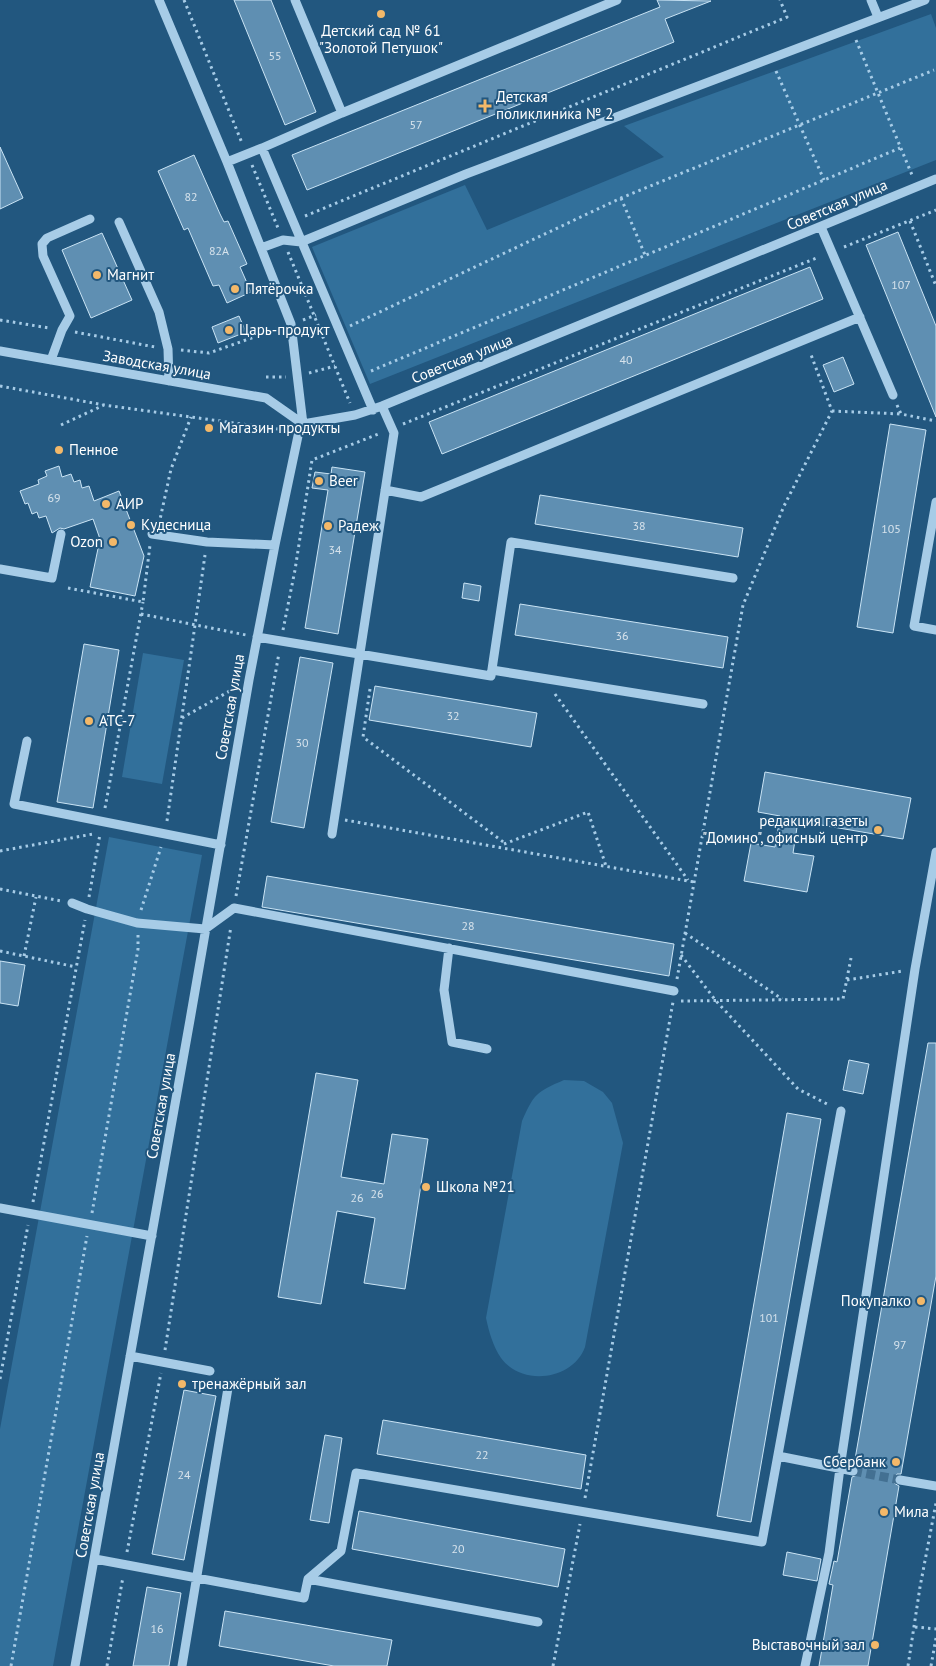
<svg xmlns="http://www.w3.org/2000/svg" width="936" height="1666" viewBox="0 0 936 1666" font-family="'PT Sans',sans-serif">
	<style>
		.green { fill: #32709b }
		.building { fill: #5f8fb2; stroke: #cae4f5 }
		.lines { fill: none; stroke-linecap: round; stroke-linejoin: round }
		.minor-tunnel { stroke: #437092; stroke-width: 9; stroke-dasharray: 9 4.5; stroke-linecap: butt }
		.path { stroke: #a7cce7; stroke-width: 3; stroke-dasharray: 2.5 4; stroke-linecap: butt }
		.minor { stroke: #a7cce7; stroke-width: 9 }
		.poi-dot { fill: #f3b869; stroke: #22577f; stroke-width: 2 }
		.labels { text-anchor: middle; stroke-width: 4; stroke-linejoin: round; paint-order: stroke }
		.number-label { font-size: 12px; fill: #d7e3ec }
		.poi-label { font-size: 15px; fill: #fff; stroke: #22577f; text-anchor: start }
		.street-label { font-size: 15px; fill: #fff; stroke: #22577f }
	</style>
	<rect width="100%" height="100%" fill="#22577f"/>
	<path class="green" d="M931,14L936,28V160L370,384L312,247L465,185L487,230L664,157L624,126Z
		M143,653L184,660L162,784L122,777Z
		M109,837L202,855L53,1666H0V1429Z
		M564,1080L584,1081L603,1092L612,1103L623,1143L585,1347C573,1380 522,1387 501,1358C493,1346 489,1332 486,1318L522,1121C534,1094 536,1092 564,1080Z"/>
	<path class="building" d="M234,0H271L316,112L285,125Z
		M657,0L711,1L665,19L674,42L307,190L292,155L660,7Z
		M0,147L23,198L0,209Z
		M194,155L220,214L224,222L228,221L247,264L240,267L251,292L227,303L219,285L213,286L188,228L184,230L158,171Z
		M898,232L936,326V417L866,245Z
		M102,233L132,300L91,318L62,250Z
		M810,267L823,299L442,454L429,422Z
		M239,316L246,332L218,343L212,327Z
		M843,357L854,384L834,392L823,365Z
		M890,424L926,430L893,633L857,627Z
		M59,466L62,477L71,474L74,482L80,480L82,488L89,486L94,501L119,491L144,556L135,596L90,587L100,539L93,519L64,529L60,528L52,533L46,516L39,518L37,512L32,514L28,503L25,504L20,491L39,484L38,480L47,476L45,471Z
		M332,467L365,472L338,634L305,628L328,490L312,488L315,472L331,474Z
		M540,495L743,528L738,557L535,524Z
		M464,583L481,586L479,601L462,598Z
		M520,604L728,637L723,668L515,635Z
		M84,644L119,650L93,808L57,802Z
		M300,657L333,663L304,828L271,822Z
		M375,686L537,713L531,747L369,720Z
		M765,772L911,798L903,839L798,821L793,853L814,856L807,892L744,881L751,843L775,847L780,816L758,812Z
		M267,876L674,944L669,976L262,907Z
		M0,961L25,965L18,1006L0,1003Z
		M928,1043H936V1276L901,1474H897L894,1478V1483L899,1486L868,1666H819L833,1585L829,1584L834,1561L837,1562L852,1477L857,1475L859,1472L857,1467L854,1465Z
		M849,1060L869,1064L863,1094L843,1090Z
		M316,1073L358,1080L341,1177L384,1184L392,1134L428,1139L405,1289L364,1283L375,1218L337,1211L321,1304L278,1297Z
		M787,1113L821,1119L751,1522L717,1516Z
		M184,1390L216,1396L184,1560L152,1554Z
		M383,1420L586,1455L581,1489L377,1454Z
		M325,1435L342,1438L329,1523L310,1520Z
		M359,1511L565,1549L558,1587L352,1549Z
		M787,1552L821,1559L817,1581L783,1575Z
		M147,1587L181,1593L169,1666H133Z
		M225,1611L392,1640L387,1666H334L219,1646Z"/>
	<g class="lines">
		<path class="minor-tunnel" d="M853,1471L900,1480"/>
		<path class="path" d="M184,0L242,143
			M856,40L912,175
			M776,71L824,180
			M252,165L278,228
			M621,198L645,255
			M305,216L787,17L780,0
			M910,221L936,286
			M844,247L936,210
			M288,252L350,403
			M0,320L49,328
			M303,320L316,315
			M350,326L621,198L934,70
			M75,332L155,347
			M181,350L209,353L280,328
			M371,371L900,148
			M309,373L335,366
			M266,377H286
			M0,386L104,405L278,429
			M897,405L901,414L936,421
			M832,411L901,414
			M403,424L819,257
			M61,425L104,405
			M159,524L171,469L191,417
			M68,588L143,602L150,545
			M141,614L246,635
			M283,630L295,570L312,460L381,433
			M370,689L363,737L506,844
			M555,694L688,880
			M182,718L235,688
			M105,808L143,602
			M345,820L694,882
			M167,821L205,555
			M504,844L588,812L606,866
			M0,851L93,834
			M0,889L61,901
			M236,896L279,653
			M89,897L100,834
			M141,910L161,847
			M685,933L782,999
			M0,951L76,967
			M681,955L716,1001L798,1089L829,1105
			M24,956L36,897
			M677,979L743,605L784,506L832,411L810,352
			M847,980L903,971
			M681,1001L843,999L851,958
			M33,1202L85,920
			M92,1213L138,949V935
			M165,1350L231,926
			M0,1379L28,1225
			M585,1498L673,1002
			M127,1552L161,1373
			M915,1627L936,1629
			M11,1666L87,1236
			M107,1666L123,1577
			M553,1666L580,1524
			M908,1666L920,1587L936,1503
			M931,1666L936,1638"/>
		<path class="minor" d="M159,0L227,162L291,324L303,424
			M295,0L342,113
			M871,0L878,17
			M262,148L373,410
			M227,162L262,148L342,113L617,0
			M119,222L159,312L168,349L169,381
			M821,227L893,395
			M261,248L283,240L301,242L466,174L925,0
			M0,351L266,398L303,424
			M51,360L62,330L70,316L43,256L42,244L47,238L90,219
			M385,490L421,497L860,317
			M936,502L914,626L936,630
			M152,534L207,542L275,545
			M0,569L52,578L61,534
			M257,637L491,676L511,542L733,578
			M492,670L703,704
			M27,741L14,804L221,845
			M332,834L394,433L382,406
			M72,903L87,909L137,923L205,929L234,908L674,991
			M449,948L444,990L452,1042L487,1049
			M0,1208L152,1236
			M130,1356L210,1371
			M778,1456L853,1471
			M900,1480L936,1486
			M95,1559L304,1598L308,1579L538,1622
			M308,1579L341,1551L356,1473L762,1542L841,1111
			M75,1666L190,1020L249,680L275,545L298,436L303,424L355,415L382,406L936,179
			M182,1666L228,1388
			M805,1666L829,1553L840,1468L915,969L936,852"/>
	</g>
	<g class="poi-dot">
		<circle cx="381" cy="14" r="5"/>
		<path d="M482.5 98.5h5v5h5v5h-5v5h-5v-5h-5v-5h5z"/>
		<circle cx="97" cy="275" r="5"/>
		<circle cx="235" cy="289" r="5"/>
		<circle cx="229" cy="330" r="5"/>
		<circle cx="209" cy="428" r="5"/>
		<circle cx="59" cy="450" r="5"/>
		<circle cx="319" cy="481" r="5"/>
		<circle cx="106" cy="504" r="5"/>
		<circle cx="131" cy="525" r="5"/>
		<circle cx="328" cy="526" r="5"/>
		<circle cx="113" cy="542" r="5"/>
		<circle cx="89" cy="721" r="5"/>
		<circle cx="878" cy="830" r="5"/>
		<circle cx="426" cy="1187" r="5"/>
		<circle cx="921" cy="1301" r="5"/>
		<circle cx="182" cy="1384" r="5"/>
		<circle cx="896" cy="1462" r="5"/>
		<circle cx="884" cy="1512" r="5"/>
		<circle cx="875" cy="1645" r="5"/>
	</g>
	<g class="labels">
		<g class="number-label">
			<text x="275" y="60">55</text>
			<text x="416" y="129">57</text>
			<text x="191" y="201">82</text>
			<text x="219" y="255">82А</text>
			<text x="901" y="289">107</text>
			<text x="626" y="364">40</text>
			<text x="54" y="502">69</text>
			<text x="639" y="530">38</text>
			<text x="891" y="533">105</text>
			<text x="335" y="554">34</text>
			<text x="622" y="640">36</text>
			<text x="453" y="720">32</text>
			<text x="302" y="747">30</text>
			<text x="468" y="930">28</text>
			<text x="377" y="1198">26</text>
			<text x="357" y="1202">26</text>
			<text x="769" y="1322">101</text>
			<text x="900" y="1349">97</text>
			<text x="482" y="1459">22</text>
			<text x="184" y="1479">24</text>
			<text x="458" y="1553">20</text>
			<text x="157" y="1633">16</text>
		</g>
		<g class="poi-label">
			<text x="381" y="36" text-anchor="middle">Детский сад № 61<tspan x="381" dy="17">"Золотой Петушок"</tspan></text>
			<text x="496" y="102">Детская<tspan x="496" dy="17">поликлиника № 2</tspan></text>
			<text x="107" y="280">Магнит</text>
			<text x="245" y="294">Пятёрочка</text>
			<text x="239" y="335">Царь-продукт</text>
			<text x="219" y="433">Магазин продукты</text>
			<text x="69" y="455">Пенное</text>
			<text x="329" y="486">Beer</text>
			<text x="116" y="509">АИР</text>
			<text x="141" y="530">Кудесница</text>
			<text x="338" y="531">Радеж</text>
			<text x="103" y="547" text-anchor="end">Ozon</text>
			<text x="99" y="726">АТС-7</text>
			<text x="868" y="826" text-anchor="end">редакция газеты<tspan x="868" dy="17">"Домино", офисный центр</tspan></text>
			<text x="436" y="1192">Школа №21</text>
			<text x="911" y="1306" text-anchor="end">Покупалко</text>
			<text x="192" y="1389">тренажёрный зал</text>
			<text x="886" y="1467" text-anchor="end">Сбербанк</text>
			<text x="894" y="1517">Мила</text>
			<text x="865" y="1650" text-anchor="end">Выставочный зал</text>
		</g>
		<g class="street-label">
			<text transform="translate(837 205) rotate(-23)" y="5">Советская улица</text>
			<text transform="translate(462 359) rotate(-22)" y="5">Советская улица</text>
			<text transform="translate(157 365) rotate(10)" y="5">Заводская улица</text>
			<text transform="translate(230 707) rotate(-80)" y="5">Советская улица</text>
			<text transform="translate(161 1106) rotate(-80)" y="5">Советская улица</text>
			<text transform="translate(90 1505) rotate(-80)" y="5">Советская улица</text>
		</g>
	</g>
</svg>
